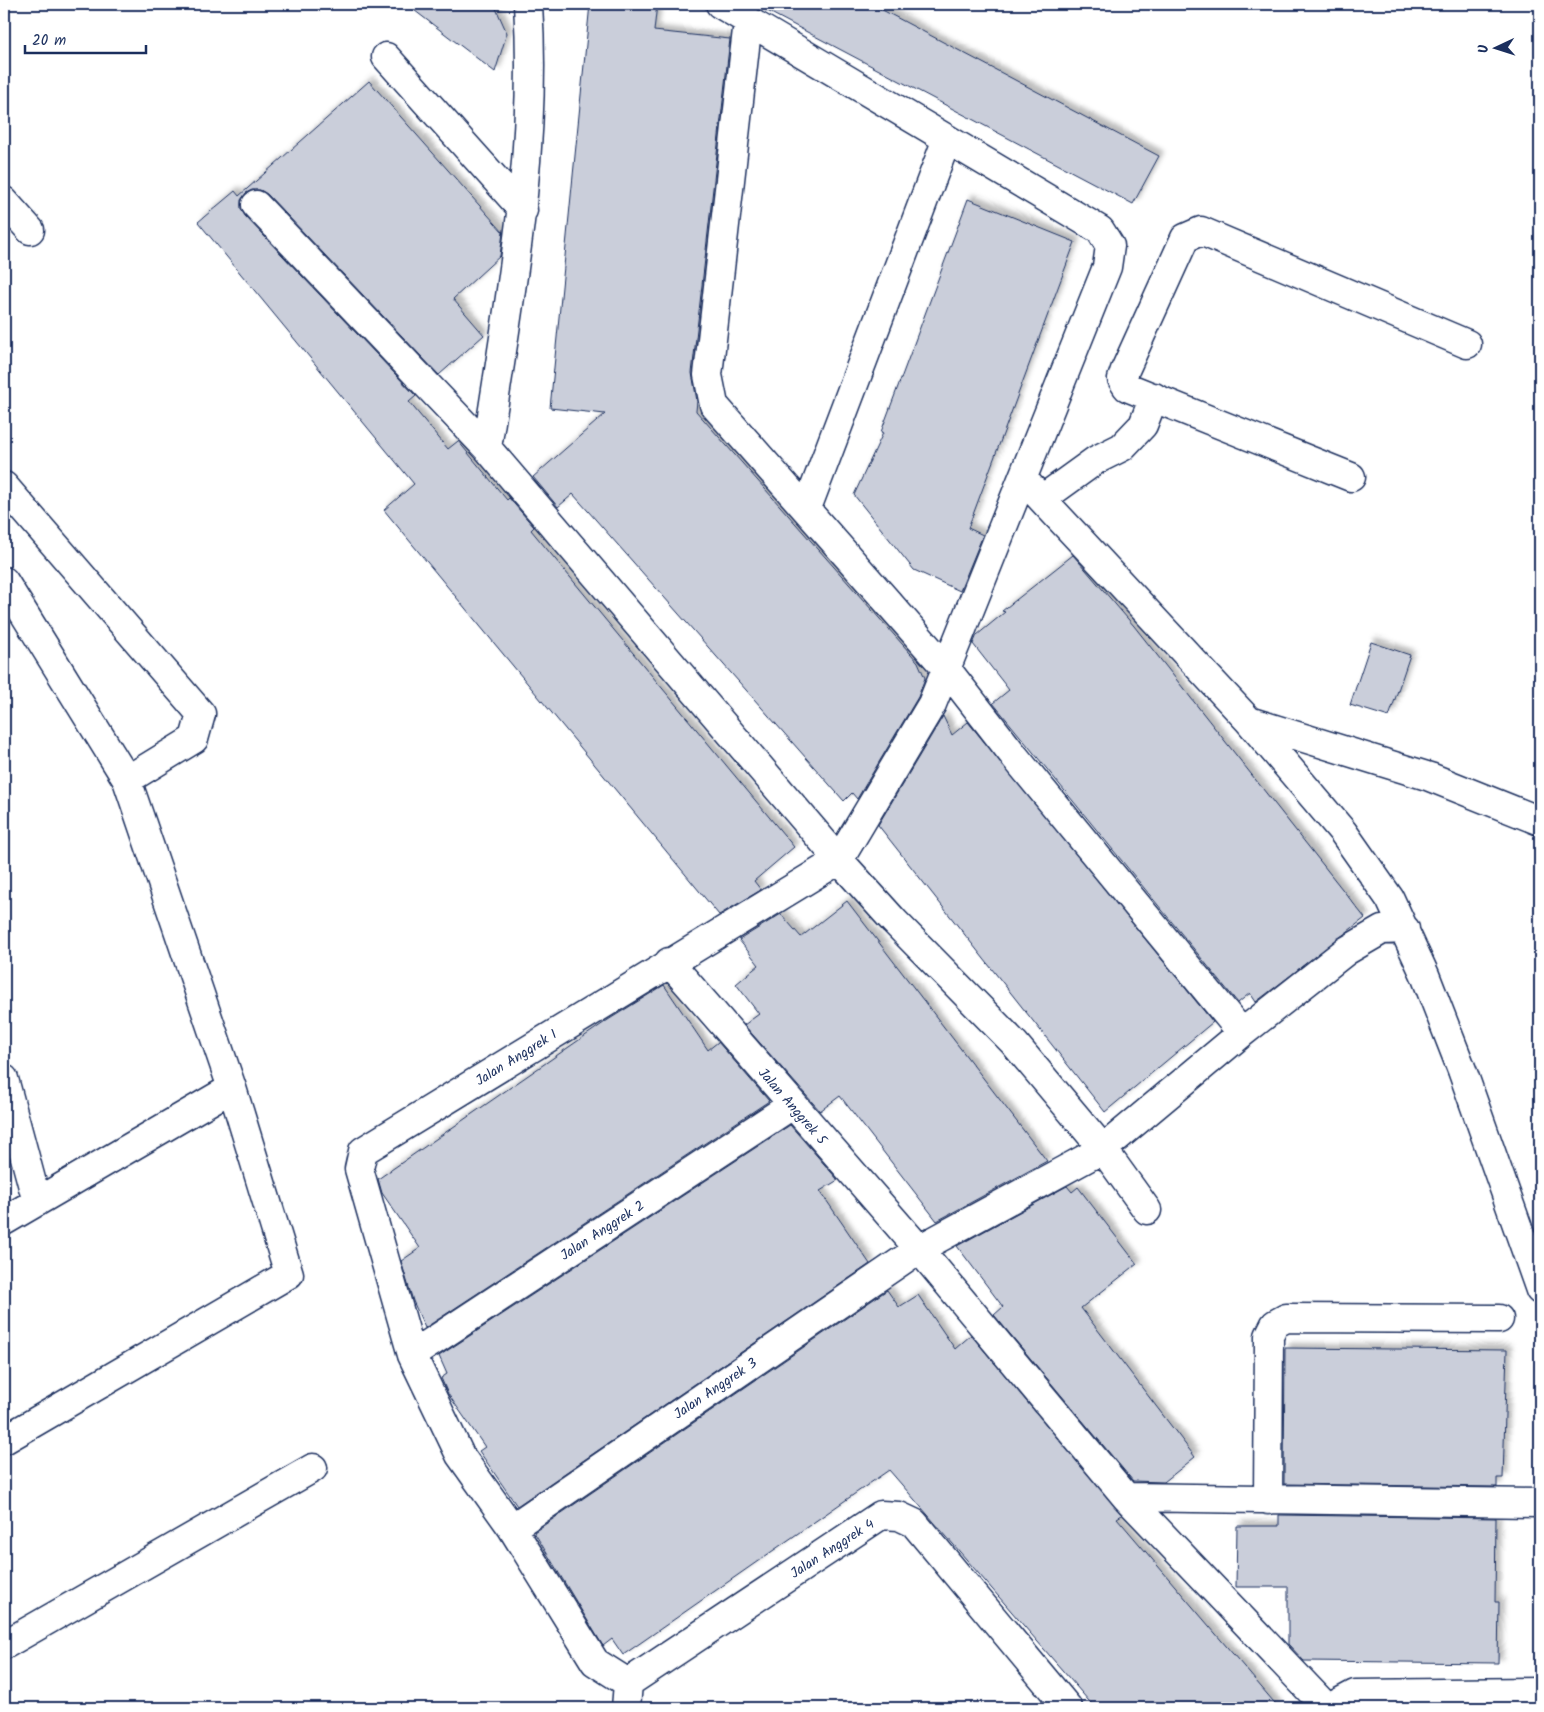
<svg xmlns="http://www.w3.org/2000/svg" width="1544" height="1712" viewBox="0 0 1544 1712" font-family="Kalam,sans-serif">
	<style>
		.building { fill: #caceda; stroke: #1b2f5e; filter: url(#shadow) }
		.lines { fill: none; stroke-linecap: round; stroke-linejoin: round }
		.minor-casing { stroke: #1b2f5e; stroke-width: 31 }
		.minor { stroke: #fff; stroke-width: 28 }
		.labels { text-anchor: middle; stroke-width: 4.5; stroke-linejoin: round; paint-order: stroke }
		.street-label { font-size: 14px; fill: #1b2f5e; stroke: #fff }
	</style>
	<defs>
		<filter id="shadow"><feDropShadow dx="4.5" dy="-4.5" stdDeviation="2.5" flood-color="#0004"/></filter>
	</defs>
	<rect width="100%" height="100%" fill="#fff"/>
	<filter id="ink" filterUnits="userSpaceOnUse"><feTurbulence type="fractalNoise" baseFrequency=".02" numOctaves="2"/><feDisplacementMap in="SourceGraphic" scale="10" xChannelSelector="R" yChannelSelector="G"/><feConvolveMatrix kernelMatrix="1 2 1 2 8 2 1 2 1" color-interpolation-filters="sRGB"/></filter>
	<g filter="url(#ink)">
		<path class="building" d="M406,4H494L507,33L495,72Z
			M590,4H657L654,31L730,39L692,373L697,401L696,411L918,662L925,678L918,697L857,799L852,793L844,801L573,494L558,507L533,477L605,414L550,408Z
			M754,4H871L1159,156L1133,204Z
			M369,81L503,232L500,256L453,299L484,335L439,375L267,194L260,190H252L246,193L241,200V209L245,216L416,396L409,402L448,449L458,441L507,500L509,498L534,527L531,530L794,847L754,881L761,890L719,915L384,510L414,484L198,222L235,191L239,196Z
			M968,199L1075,242L968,528L983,535L960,591L914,570L854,495L883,433L881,432Z
			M1073,555L1134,626L1365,918L1256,1002L1250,993L1238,1003L993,703L1009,690L973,644L977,635L1005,612L1002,611Z
			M1371,642L1410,655L1389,717L1350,705Z
			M943,716L952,735L968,722L1213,1022L1105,1112L878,825Z
			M847,901L1047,1161L937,1221L840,1096L820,1111L744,1025L759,1014L736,984L759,965L739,940L781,914L801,937Z
			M664,985L708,1050L718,1042L769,1101L425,1328L413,1301L401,1261L420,1248L382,1193L378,1179L608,1020Z
			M790,1125L838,1180L820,1191L870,1264L517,1506L479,1451L485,1447L448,1394L441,1378L447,1374L439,1356Z
			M1067,1186L1072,1192L1078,1187L1137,1264L1081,1308L1195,1457L1164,1482L1133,1481L994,1315L1003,1307L957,1246Z
			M887,1290L899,1307L918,1295L955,1349L971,1335L1122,1515L1117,1518L1279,1708H1095L889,1470L623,1655L612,1639L603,1646L534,1532Z
			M1285,1348L1507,1350L1503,1478H1497V1487L1284,1484Z
			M1279,1515L1496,1518L1495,1602H1499L1498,1663L1304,1661L1288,1644V1587H1236L1237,1526H1279Z"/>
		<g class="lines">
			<g class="minor-casing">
				<path id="minor" d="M748,21L708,375L714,405L945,667L1015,757L1242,1033
					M386,57L523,210
					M4,201L30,230
					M256,205L487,448L839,860L894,921L1014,1043L1103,1149L1147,1210
					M487,448C509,301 538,153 528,4
					M1351,477L1127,387L1122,379L1125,370L1185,238L1201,231L1467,344
					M1023,479L1249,721L1343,832L1390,899L1425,975L1462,1070L1540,1290
					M4,486L201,714L194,739L127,780
					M1042,499L1096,460L1122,447L1143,425L1154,397
					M807,508L947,139
					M4,581L127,780L232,1088L289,1274L4,1440
					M1249,721L1430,777L1540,821
					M669,962L919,1249L1126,1497L1327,1708
					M4,1079L37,1202
					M4,1221L232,1088
					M412,1355L792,1105
					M1126,1497L1540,1503
					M1268,1500L1269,1336L1275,1324L1286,1318L1499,1319
					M512,1528L919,1249L1103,1149L1242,1033L1346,951L1382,930L1405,929
					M4,1645L313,1468
					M628,1683L595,1662L512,1528L460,1455L412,1355L359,1169L363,1151L839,860L932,704L1107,267L1110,246L1100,230L720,4
					M628,1683L881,1515L899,1516L914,1523L1068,1708
					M626,1708L628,1683
					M1329,1708L1355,1694L1540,1692"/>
			</g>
			<use href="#minor" class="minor"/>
		</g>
	</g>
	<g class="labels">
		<g class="street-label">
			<text transform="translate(516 1057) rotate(-32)" y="5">Jalan Anggrek I</text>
			<text transform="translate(793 1106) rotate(49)" y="5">Jalan Anggrek 5</text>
			<text transform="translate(602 1230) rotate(-33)" y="5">Jalan Anggrek 2</text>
			<text transform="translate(715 1388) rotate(-34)" y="5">Jalan Anggrek 3</text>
			<text transform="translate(832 1548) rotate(-33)" y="5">Jalan Anggrek 4</text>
		</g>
	</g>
	<rect width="1544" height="1712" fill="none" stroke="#fff" stroke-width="20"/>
	<rect x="10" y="10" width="1524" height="1692" fill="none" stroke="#1b2f5e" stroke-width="2" filter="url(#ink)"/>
	<g transform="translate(1496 48) rotate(266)" stroke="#ffffff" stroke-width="4" paint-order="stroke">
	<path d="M0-4L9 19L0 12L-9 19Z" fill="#1b2f5e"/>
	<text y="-8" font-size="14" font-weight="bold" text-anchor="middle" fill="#1b2f5e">U</text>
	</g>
	<path d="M25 45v8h121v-8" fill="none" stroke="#1b2f5e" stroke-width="2.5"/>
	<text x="32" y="45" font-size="15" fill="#1b2f5e" stroke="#ffffff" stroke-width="4" paint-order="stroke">20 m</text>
</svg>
